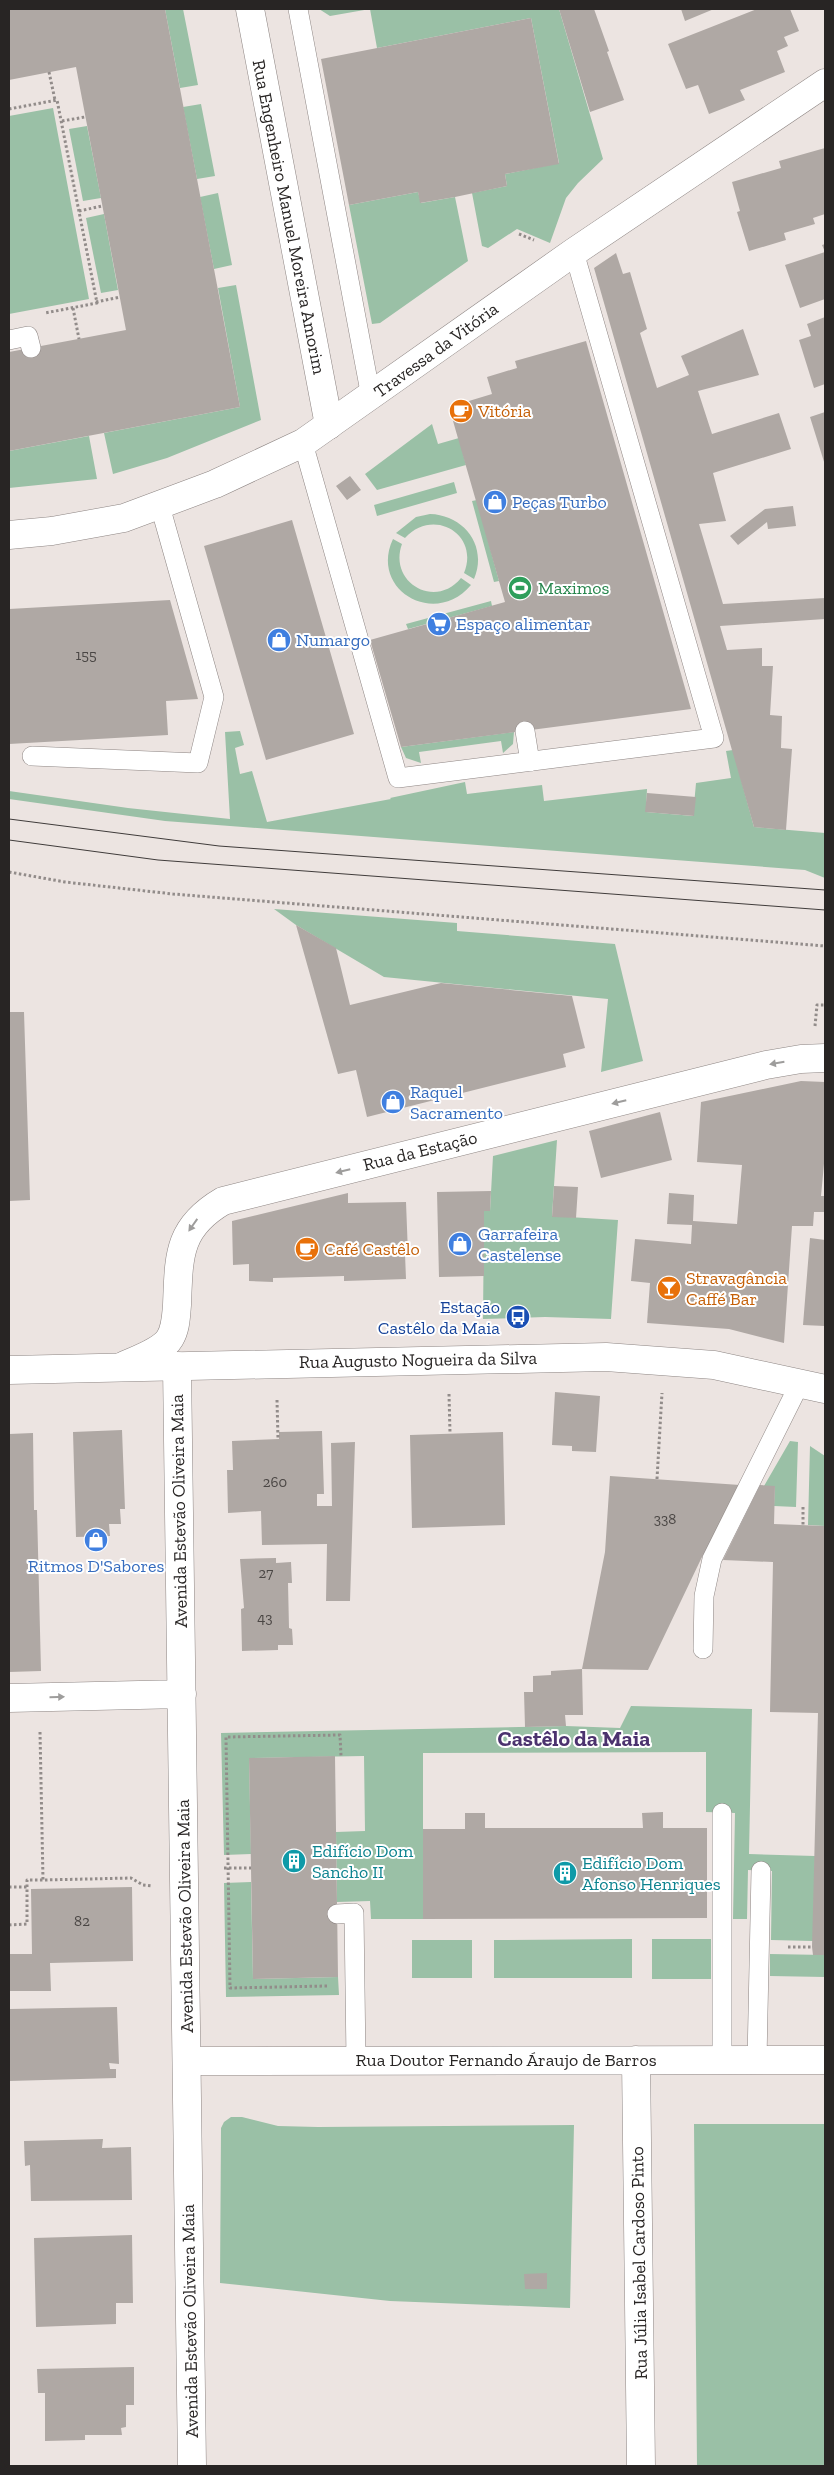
<svg xmlns="http://www.w3.org/2000/svg" width="834" height="2475" viewBox="0 0 834 2475" font-family="'Zilla Slab',serif">
	<style>
		.green { fill: #9ac0a6 }
		.building { fill: #afa8a4 }
		.lines { fill: none; stroke-linecap: round; stroke-linejoin: round }
		.lane-casing { stroke: #8d8583; stroke-width: 20 }
		.street-casing { stroke: #8d8583; stroke-width: 29 }
		.secondary-casing { stroke: #8d8583; stroke-width: 29 }
		.path { stroke: #928c8a; stroke-width: 3; stroke-dasharray: 2.5 2.5; stroke-linecap: butt }
		.lane { stroke: #fff; stroke-width: 19 }
		.street { stroke: #fff; stroke-width: 28 }
		.secondary { stroke: #fff; stroke-width: 28 }
		.tram { stroke: #403c3b; stroke-width: 1 }
		.oneway { fill: #9e9d9c }
		.labels { text-anchor: middle; stroke-width: 4; stroke-linejoin: round; paint-order: stroke }
		.number-label { font-size: 15px; fill: #4a4644 }
		.street-label { font-size: 18px; fill: #282524; stroke: #fff }
		.food-label { font-size: 18px; fill: #c56008; stroke: #fff; text-anchor: start }
		.shop-label { font-size: 18px; fill: #366cbe; stroke: #fff; text-anchor: start }
		.leisure-label { font-size: 18px; fill: #27864d; stroke: #fff; text-anchor: start }
		.transit-label { font-size: 18px; fill: #164399; stroke: #fff; text-anchor: end }
		.culture-label { font-size: 18px; fill: #0d838f; stroke: #fff; text-anchor: start }
		.district-label { font-size: 22px; font-weight: bold; fill: #4b326e; stroke: #fff }
	</style>
	<rect width="100%" height="100%" fill="#ece4e1"/>
	<path class="green" d="M165,9H183L198,85L180,88Z
		M319,9H559L603,159L578,183L566,198L550,243L517,229L488,248L482,246L472,193L507,186L505,174L559,163L531,18L377,48L370,9L330,16Z
		M201,104L215,176L197,179L183,107Z
		M53,108L89,299L9,314V116Z
		M87,126L101,198L83,201L69,129Z
		M418,192L421,203L455,197L468,261L380,323L372,324L349,205Z
		M218,193L232,265L214,269L200,197Z
		M104,214L118,290L101,293L86,218Z
		M236,285L261,420L167,458L113,474L104,433L240,407L218,288Z
		M432,424L438,444L459,438L466,465L377,490L365,474Z
		M89,436L97,479L9,488V451Z
		M454,482L457,493L377,516L374,505Z
		M477,500L499,581L494,582L472,501Z
		M430,514C464,515 488,546 474,579L464,573C480,534 433,507 405,538L396,533L416,517Z
		M393,539L402,544C388,582 435,610 461,578L471,585C435,628 369,590 393,539Z
		M491,601L492,606L408,629L406,624Z
		M240,731L244,745L235,748L240,774L252,771L267,822L391,799L390,798L465,782L467,794L542,785L544,801L647,789L646,812L693,816L696,783L731,778L726,751L733,750L754,827L825,833V878L805,870L165,821L9,799V791L128,808L230,819L225,732Z
		M514,732L513,744L503,753L501,741L419,752L421,763L406,758L401,747Z
		M274,909L457,923V931L615,944L643,1061L601,1072L608,999L384,977L296,925Z
		M557,1140L552,1216L618,1220L611,1319L545,1317L483,1319L484,1211H490L493,1156Z
		M790,1441L798,1442L796,1507L774,1506L775,1486H764Z
		M810,1446L825,1456V1526L808,1525Z
		M631,1706L752,1709L749,1854L815,1856L813,1941L771,1940L772,1871L748,1870L747,1919H733L735,1813L706,1812V1752L423,1753V1919H371L370,1901L337,1902L336,1832L365,1831L364,1756L249,1758L251,1854L224,1855L221,1733L566,1726L620,1728Z
		M251,1882L253,1979L338,1977L339,1995L226,1997L224,1883Z
		M632,1939V1978H494V1940Z
		M652,1939H711V1979H652Z
		M412,1940H472V1978H412Z
		M770,1954L825,1955V1977L770,1976Z
		M231,2117H242L278,2126L318,2127L574,2125L570,2308L390,2301L220,2283L221,2128L224,2122Z
		M694,2124H825V2466H697Z"/>
	<path class="building" d="M9,9H165L240,407L9,451V352L126,330L76,67L9,80Z
		M559,9H594L609,51L607,52L624,100L590,112Z
		M681,9H714L685,21Z
		M757,9H790L799,31L784,37L788,46L777,51L785,72L740,90L745,100L709,114L698,85L686,89L668,44Z
		M531,18L559,164L505,174L507,186L455,197L420,203L418,192L349,205L321,59Z
		M825,148V214L813,218L815,224L784,233L786,240L749,251L737,212L740,211L732,182L781,168L779,161Z
		M825,244V299L800,308L785,265L825,252L822,245Z
		M616,253L623,274L630,272L647,329L640,333L657,388L689,375L681,356L743,329L759,375L698,391L712,434L779,413L791,449L713,473L726,521L699,524L723,604L825,598V619L720,626L727,650L762,648V666H773L770,715L782,716L781,748L792,749L786,830L754,827L594,268Z
		M825,317V384L814,388L799,340L811,336L807,324Z
		M586,341L691,709L401,747L370,640L505,602L449,407L492,394L487,377L517,368L515,361Z
		M825,412V465L810,417Z
		M350,476L361,490L347,500L336,486Z
		M793,506L796,526L768,529L767,522L738,545L730,536L765,509Z
		M292,520L354,734L266,760L204,546Z
		M170,600L198,699L166,701L168,735L9,744V609Z
		M647,793L696,797L694,816L645,812Z
		M296,925L336,948L350,1005L441,983L572,996L585,1048L563,1054L566,1067L367,1117L356,1070L338,1074Z
		M9,1012H24L30,1200L9,1201Z
		M801,1081L825,1082V1153L821,1196H825V1212H814L813,1226H792L784,1343L729,1329L647,1323L650,1283L631,1281L635,1239L691,1244L692,1225L667,1224L669,1193L694,1195L693,1221L737,1224L742,1165L697,1162L701,1102Z
		M660,1112L672,1160L601,1178L589,1131Z
		M554,1186L578,1187L576,1218L552,1217Z
		M491,1191L490,1211H484V1276L439,1277L437,1192Z
		M348,1193V1203L406,1202L408,1254H405L406,1279L344,1281V1276L273,1278V1282L249,1281V1264L233,1265L232,1221Z
		M810,1238L825,1240V1326L803,1325Z
		M555,1392L600,1396L596,1452L572,1451V1446L552,1445Z
		M122,1430L125,1509H120L121,1524H109L110,1536L76,1537L73,1432Z
		M322,1431L324,1494H317V1506H332L331,1443L355,1442L350,1601H326L327,1544L262,1545L261,1511L228,1513L227,1470H233L232,1441L279,1439V1432Z
		M503,1432L505,1525L412,1528L410,1435Z
		M33,1433L34,1510H37L41,1671L9,1672V1434Z
		M610,1476L740,1485L701,1559L648,1670L582,1669L605,1552Z
		M760,1485L775,1486L774,1524L825,1526V1955H813L812,1947L818,1713L770,1712L773,1562L723,1560Z
		M276,1558V1563L291,1562L292,1583H288L289,1628L292,1629L293,1645H278V1650L242,1651L241,1609L244,1608L240,1559Z
		M582,1669L583,1715H565L566,1726L525,1727L524,1692H533V1676L551,1675V1671Z
		M335,1756L338,1977L253,1979L249,1758Z
		M663,1812V1828H707V1918L423,1919V1829H465V1813H485V1828H643L642,1813Z
		M132,1887L133,1961L50,1963L51,1991H9V1954H32L31,1889Z
		M117,2007L119,2064L109,2063L110,2069H116V2078L9,2081V2009Z
		M103,2139L102,2148L131,2147L132,2200L31,2201L30,2165L25,2166L24,2141Z
		M132,2235L133,2303H116V2324L36,2327L34,2238Z
		M547,2273V2289H525L524,2274Z
		M134,2367V2405H126V2427L121,2428L122,2435H85V2440L45,2441V2393H38L37,2369Z"/>
	<g class="lines">
		<g class="lane-casing">
			<path id="lane" d="M298,9L371,397
				M9,340L28,336L31,348
				M303,443L398,778L714,738L574,252
				M525,731L530,762
				M32,756L198,763L214,697L160,506
				M703,1649L704,1596L712,1559L800,1383
				M337,1914L354,1913L356,2060
				M722,2060V1813
				M757,2060L761,1871"/>
		</g>
		<g class="street-casing">
			<path id="street" d="M250,9L329,425
				M177,1366L192,2466
				M121,1367C135,1360 162,1352 170,1338C176,1328 176,1316 177,1305C179,1257 177,1228 223,1201L766,1065L801,1059L825,1058
				M9,1698L182,1694
				M636,2060L641,2466
				M187,2061L825,2060"/>
		</g>
		<g class="secondary-casing">
			<path id="secondary" d="M9,535L52,531L124,518L215,484L303,443L574,252L825,83
				M9,1370L606,1357L714,1365L825,1389"/>
		</g>
		<path class="path" d="M49,72L55,100
			M9,109L57,100L97,303L45,313
			M62,121L85,117
			M79,211L102,206
			M519,234L534,240
			M96,302L120,297
			M73,308L79,339
			M9,872L65,882L173,894L825,946
			M815,1026L817,1005H825
			M449,1394L450,1433
			M277,1400L278,1439
			M657,1479L662,1393
			M803,1507V1525
			M40,1732L43,1880L131,1878L143,1885L152,1886
			M224,1868H251
			M9,1887H27
			M9,1925L27,1924V1880H43
			M788,1947H812
			M327,1986L230,1988L226,1737L340,1735L341,1756"/>
		<use href="#lane" class="lane"/>
		<use href="#street" class="street"/>
		<use href="#secondary" class="secondary"/>
		<path class="tram" d="M9,819L219,846L825,890
			M9,840L158,860L825,910"/>
	</g>
	<defs><path id="oneway-solid" d="M-6-.8H1V-3.2L6.5 0L1 3.2V.8H-6Z" transform="scale(1.25)"/></defs>
	<g class="oneway">
		<use href="#oneway-solid" transform="translate(777 1063) rotate(170)"/>
		<use href="#oneway-solid" transform="translate(619 1102) rotate(166)"/>
		<use href="#oneway-solid" transform="translate(343 1171) rotate(166)"/>
		<use href="#oneway-solid" transform="translate(193 1225) rotate(125)"/>
		<use href="#oneway-solid" transform="translate(57 1697) rotate(-1)"/>
	</g>
	<defs>
		<g id="cafe-disc" transform="scale(1.25)"><circle r="9.5" fill="#e8710a" stroke="#fff"/><path d="M-5.5-4.5H6V0H3Q3 3.5 0 3.5H-2.5Q-5.5 3.5-5.5 0ZM3-3.2v2h1.7v-2ZM-6 4.5H4V6H-6Z" fill="#fff"/></g>
		<g id="shop-disc" transform="scale(1.25)"><circle r="9.5" fill="#3f7fe0" stroke="#fff"/><path d="M-5-2.5h2.3a2.7 3.5 0 0 1 5.4 0H5L5.5 6h-11ZM-1.5-2.5h3a1.5 2.3 0 0 0-3 0Z" fill="#fff"/></g>
		<g id="stadium-disc" transform="scale(1.25)"><circle r="9.5" fill="#2e9e5b" stroke="#fff"/><path d="M0-5a6.5 5 0 1 0 0 10a6.5 5 0 1 0 0-10ZM-3.5-1.8h7v3.6h-7Z" fill="#fff"/></g>
		<g id="supermarket-disc" transform="scale(1.25)"><circle r="9.5" fill="#3f7fe0" stroke="#fff"/><path d="M-6-5.5h2.5l.6 2H6L4.5 2H-2.5L-4.4-4H-6ZM-1.5 3.2a1.3 1.3 0 1 0 .1 0ZM3 3.2a1.3 1.3 0 1 0 .1 0Z" fill="#fff"/></g>
		<g id="bar-disc" transform="scale(1.25)"><circle r="9.5" fill="#e8710a" stroke="#fff"/><path d="M-6-5H6L.8 .8V4.5H3.5V6h-7V4.5H-.8V.8Z" fill="#fff"/></g>
		<g id="bus-disc" transform="scale(1.25)"><circle r="9.5" fill="#1a4fb4" stroke="#fff"/><path d="M-5-6H5V4H4V6H2V4H-2V6H-4V4H-5ZM-3.5-4V0h7V-4ZM-3.5 1.2v1.5H-2V1.2ZM2 1.2v1.5H3.5V1.2Z" fill="#fff"/></g>
		<g id="building-disc" transform="scale(1.25)"><circle r="9.5" fill="#0f9aa8" stroke="#fff"/><path d="M-4-6H4V6H1V3H-1V6H-4ZM-2.5-4.3h1.7v1.8h-1.7ZM.8-4.3h1.7v1.8H.8ZM-2.5-1h1.7V.8h-1.7ZM.8-1h1.7V.8H.8Z" fill="#fff"/></g>
	</defs>
	<g fill-rule="evenodd">
		<use href="#cafe-disc" x="461" y="411"/>
		<use href="#shop-disc" x="495" y="502"/>
		<use href="#stadium-disc" x="520" y="588"/>
		<use href="#supermarket-disc" x="439" y="624"/>
		<use href="#shop-disc" x="279" y="640"/>
		<use href="#shop-disc" x="393" y="1102"/>
		<use href="#shop-disc" x="460" y="1244"/>
		<use href="#cafe-disc" x="307" y="1249"/>
		<use href="#bar-disc" x="669" y="1288"/>
		<use href="#bus-disc" x="518" y="1317"/>
		<use href="#shop-disc" x="96" y="1540"/>
		<use href="#building-disc" x="294" y="1861"/>
		<use href="#building-disc" x="565" y="1873"/>
	</g>
	<g class="labels">
		<g class="number-label">
			<text x="86" y="660">155</text>
			<text x="275" y="1487">260</text>
			<text x="665" y="1524">338</text>
			<text x="266" y="1578">27</text>
			<text x="265" y="1623">43</text>
			<text x="82" y="1926">82</text>
		</g>
		<g class="street-label">
			<text transform="translate(289 217) rotate(79)" y="6">Rua Engenheiro Manuel Moreira Amorim</text>
			<text transform="translate(436 350) rotate(-36)" y="6">Travessa da Vitória</text>
			<text transform="translate(420 1151) rotate(-14)" y="6">Rua da Estação</text>
			<text transform="translate(418 1360) rotate(-1)" y="6">Rua Augusto Nogueira da Silva</text>
			<text transform="translate(179 1511) rotate(-91)" y="6">Avenida Estevão Oliveira Maia</text>
			<text transform="translate(185 1916) rotate(-91)" y="6">Avenida Estevão Oliveira Maia</text>
			<text x="506" y="2066">Rua Doutor Fernando Áraujo de Barros</text>
			<text transform="translate(639 2263) rotate(-91)" y="6">Rua Júlia Isabel Cardoso Pinto</text>
			<text transform="translate(190 2321) rotate(-91)" y="6">Avenida Estevão Oliveira Maia</text>
		</g>
		<g class="food-label">
			<text x="478" y="417">Vitória</text>
			<text x="324" y="1255">Café Castêlo</text>
			<text x="686" y="1284">Stravagância<tspan x="686" dy="21">Caffé Bar</tspan></text>
		</g>
		<g class="shop-label">
			<text x="512" y="508">Peças Turbo</text>
			<text x="456" y="630">Espaço alimentar</text>
			<text x="296" y="646">Numargo</text>
			<text x="410" y="1098">Raquel<tspan x="410" dy="21">Sacramento</tspan></text>
			<text x="478" y="1240">Garrafeira<tspan x="478" dy="21">Castelense</tspan></text>
			<text x="96" y="1572" text-anchor="middle">Ritmos D'Sabores</text>
		</g>
		<g class="leisure-label">
			<text x="538" y="594">Maximos</text>
		</g>
		<g class="transit-label">
			<text x="500" y="1313">Estação<tspan x="500" dy="21">Castêlo da Maia</tspan></text>
		</g>
		<g class="culture-label">
			<text x="312" y="1857">Edifício Dom<tspan x="312" dy="21">Sancho II</tspan></text>
			<text x="582" y="1869">Edifício Dom<tspan x="582" dy="21">Afonso Henriques</tspan></text>
		</g>
		<g class="district-label">
			<text x="574" y="1746">Castêlo da Maia</text>
		</g>
	</g>
	<rect width="834" height="2475" fill="none" stroke="#282524" stroke-width="20"/>
</svg>
